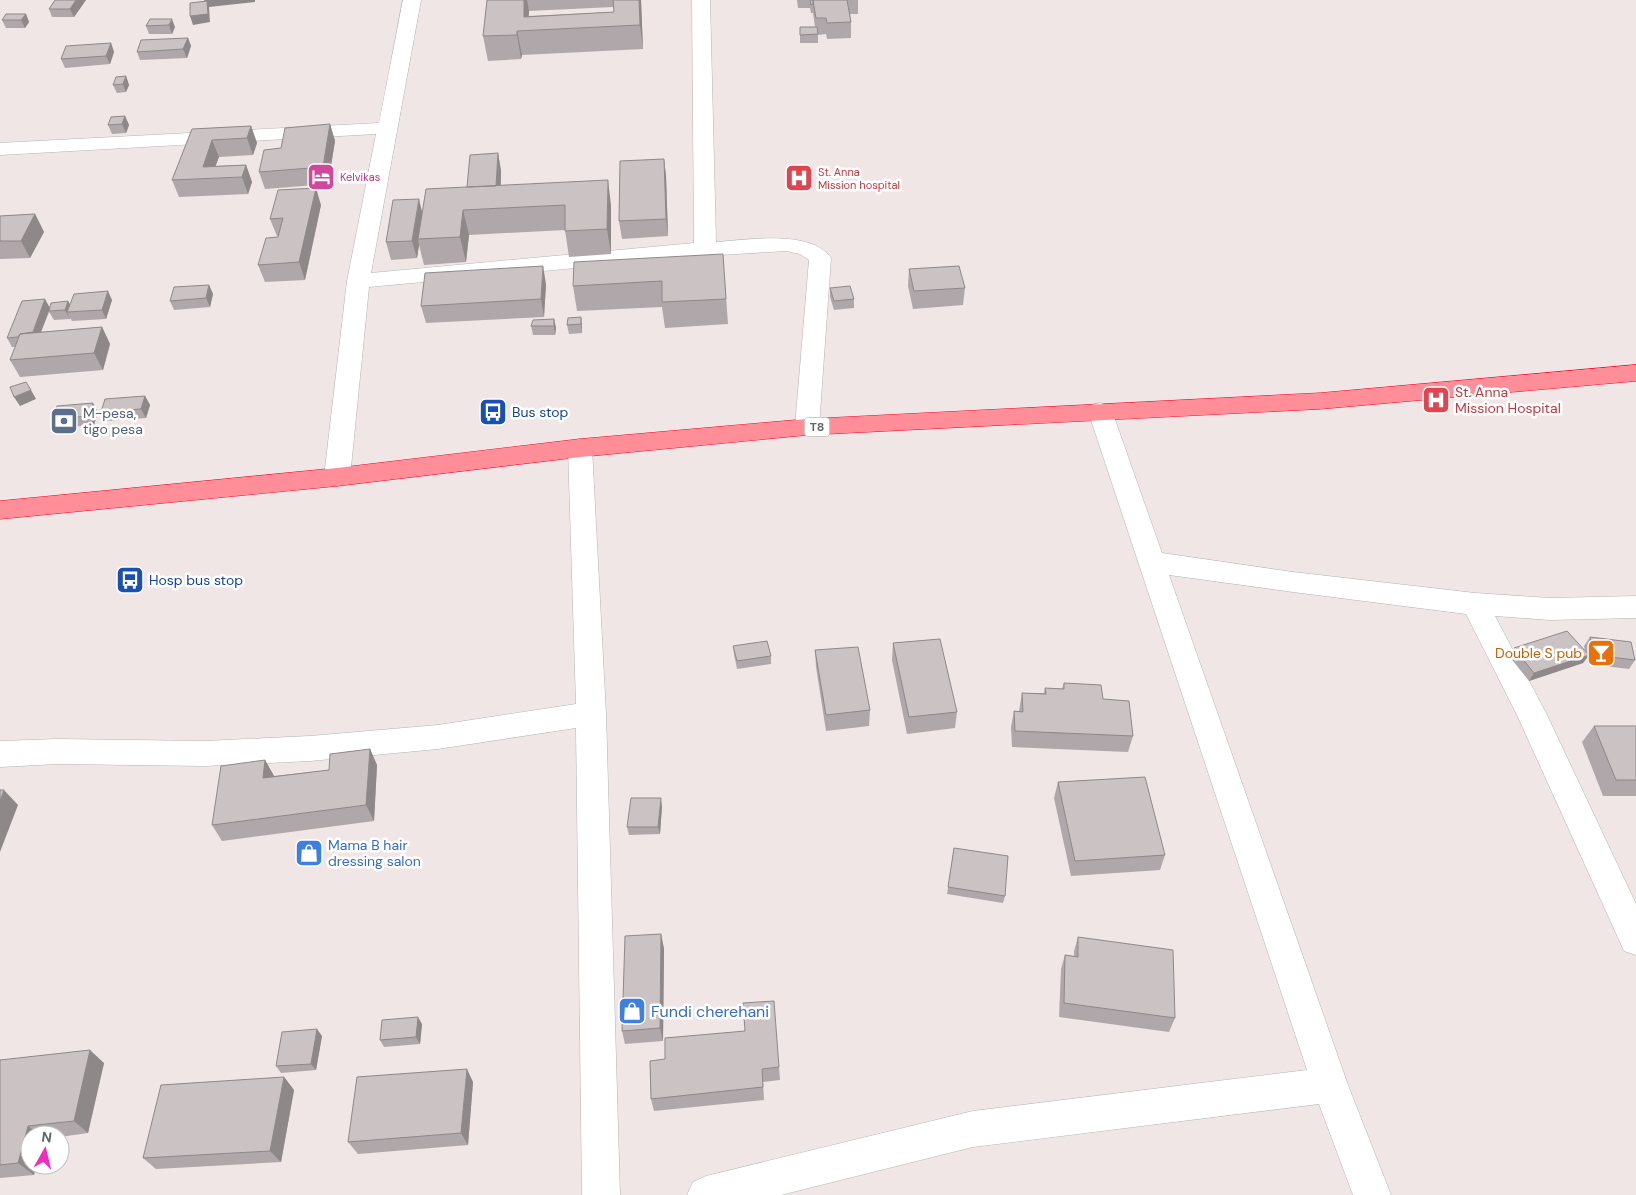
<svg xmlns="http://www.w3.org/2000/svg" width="1636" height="1195" viewBox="0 0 1636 1195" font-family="'DM Sans',sans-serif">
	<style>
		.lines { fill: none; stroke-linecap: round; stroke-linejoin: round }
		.street-casing { stroke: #aeb6b5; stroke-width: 1 }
		.highway-casing { stroke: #f60025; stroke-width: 1 }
		.street { fill: #fff; fill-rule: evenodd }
		.highway { fill: #ff8e98; fill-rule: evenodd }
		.wall { fill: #afa7a9; fill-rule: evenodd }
		.shaded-wall { fill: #8e8889 }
		.building { fill: #cbc2c4; stroke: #8e8889 }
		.labels { text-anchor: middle; stroke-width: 5; stroke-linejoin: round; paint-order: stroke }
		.far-health-label { font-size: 11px; fill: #be3a42; stroke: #fff; text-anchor: start }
		.far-hotel-label { font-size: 11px; fill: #b23c85; stroke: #fff; text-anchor: start }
		.shield { fill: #fff; stroke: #8e9592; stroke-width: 1 }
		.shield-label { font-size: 12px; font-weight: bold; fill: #5d6764 }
		.health-label { font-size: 14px; fill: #be3a42; stroke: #fff; text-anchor: start }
		.transit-label { font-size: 14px; fill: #164399; stroke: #fff; text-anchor: start }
		.service-label { font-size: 14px; fill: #4e5e75; stroke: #fff; text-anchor: start }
		.food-label { font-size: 14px; fill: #c56008; stroke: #fff; text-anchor: end }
		.shop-label { font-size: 14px; fill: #366cbe; stroke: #fff; text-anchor: start }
		.near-shop-label { font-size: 16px; fill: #366cbe; stroke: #fff; text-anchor: start }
	</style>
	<rect width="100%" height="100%" fill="#f0e6e6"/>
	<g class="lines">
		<g class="street-casing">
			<path id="street" d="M403,0H421L371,273L694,243L692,0H710L716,242C747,240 811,229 831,258L819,427L816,433L807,435L798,433L795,427L809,260L800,254L786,251L705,256L369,287L350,477L346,483L337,486L328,483L324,477L347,281L376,134L0,155V143L379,123Z
				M1100,403L1109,405L1112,411L1162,553L1293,572L1475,593L1550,598L1636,596V618L1550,620L1495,616L1547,715L1636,904V955L1624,951L1517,715L1466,614L1293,592L1169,575L1348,1085L1391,1195H1353L1319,1104L973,1147L781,1195H687L693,1182L706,1176L973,1111L1307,1070L1088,411L1091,405Z
				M580,439L589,442L592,448L606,714L620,1195H582L576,728L438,749L310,761L205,766L58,764L0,767V741L58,739L205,741L310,736L438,725L576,704L568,448L571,442Z"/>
		</g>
		<g class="highway-casing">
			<path id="highway" d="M1636,365V381L1320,409L807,435L580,457L337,486L0,519V501L337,468L580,439L807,419L1320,393Z"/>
		</g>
		<use href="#street" class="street"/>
		<use href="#highway" class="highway"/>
	</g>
	<path class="wall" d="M86,0L74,17H52L49,9Z
		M487,0H641L643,49L522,55L521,59L488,61L483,36ZM613,7L614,12L528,16L529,11Z
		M797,0H858V14H850L851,22V38L827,39L826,34L818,35V43H800V27H815L813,13H811L810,8H798Z
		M26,14L29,22L25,28H6L2,20Z
		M150,19L175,27L172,34H149L146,26Z
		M188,38L191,46L187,58L140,60L137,52Z
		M111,43L114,52L110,64L65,68L61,59Z
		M126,76L129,85L126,92L117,93L113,85Z
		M125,116L129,125L126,133L112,134L108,125Z
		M330,124L335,141L328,184L265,189L259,172Z
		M251,126L257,143L253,155L219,157L215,166L246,165L252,182L248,194L179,197L172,180L192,129Z
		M498,153L501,171V186L611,205V254L569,257L565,230L469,235L466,262L424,265L419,245L417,258L391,260L386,242L422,211L467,187Z
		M664,159L666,176L668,236L622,239L619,221Z
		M321,205L305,280L265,282L258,265L279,236H277L270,219Z
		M35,214L44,232L30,258L0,259V216Z
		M723,254L728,324L665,328L662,307L577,311L573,286Z
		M909,269L965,288L963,305L913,309L908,286Z
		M546,284L544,317L426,323L421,306Z
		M209,285L213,294L210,307L174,310L170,301Z
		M830,288L854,299V308L834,310L830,297Z
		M112,300L106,319L72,321L70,318V319L54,320L49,312L41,332L102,327L110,344L103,370L20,377L10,360L15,347H12L7,338L50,307L68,301L70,305Z
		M581,317L582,326V333L569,334L567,325Z
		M554,319L556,328L555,335H533L531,326Z
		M145,396L150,405L146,418L106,421L101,412Z
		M98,412L94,425L57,428L52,419Z
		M1590,637L1635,660L1629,669L1588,664L1587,658L1583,663L1529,681L1509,656L1514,648L1585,651L1584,646Z
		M893,643L957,712L955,728L907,734L892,660Z
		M733,646L771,656V664L737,669L734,654Z
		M815,650L870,710L869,726L826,731L816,667Z
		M1064,683L1103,699L1133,736L1128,752L1012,747L1011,727L1014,711H1019L1022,693H1044L1045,688L1062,689Z
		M1594,726H1636V796H1603L1582,742Z
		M370,749L377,765L374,821L222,841L212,825L265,760L274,776L329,770Z
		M1058,782L1165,855L1160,870L1071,876L1054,798Z
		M662,806L660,834L629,835L627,827Z
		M954,848L1005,896L1003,903L947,894Z
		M661,934L664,949L663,1041L625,1044L622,1031Z
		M1078,937L1175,1018L1169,1032L1059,1017L1061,969L1065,955L1074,956V951Z
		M422,1024L420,1044L384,1047L380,1040Z
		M322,1036L316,1070L281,1073L276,1066Z
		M0,1060L104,1063L88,1133L60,1137V1135H30V1165H36L34,1175L0,1178Z
		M650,1061L779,1067L780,1080L763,1082L764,1100L654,1111L651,1099Z
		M284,1077L294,1090L281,1162L156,1169L143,1158Z
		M473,1082L468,1145L358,1154L348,1142Z"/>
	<path class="shaded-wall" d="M76,0H86L74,17L70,9Z
		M204,0H255V2L209,7L210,22L193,25L190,16L207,8Z
		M524,0H527L529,11L528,30L524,17Z
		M639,0H641L643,49L640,25Z
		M26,14L29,22L25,28L21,20Z
		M172,19L175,27L172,34L169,25Z
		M517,31L522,55L521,59L517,35Z
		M188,38L191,46L187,58L183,49Z
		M111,43L114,52L110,64L106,56Z
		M126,76L129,85L126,92L123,84Z
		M125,116L129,125L126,133L122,124Z
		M330,124L335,141L328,184L323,167Z
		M251,126L257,143L253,155L247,138Z
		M212,140L219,157L211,178L203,167Z
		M498,153L501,171L500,205L496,187Z
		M664,159L666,176L668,236L666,219Z
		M246,165L252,182L248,194L242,177Z
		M608,180L611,205V254L607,229Z
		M316,188L321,205L305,280L299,262Z
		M419,199L423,216L418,239L419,245L417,258L412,241Z
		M463,210L469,235L466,262L460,237Z
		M35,214L44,232L30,258L21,241Z
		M543,266L546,284L544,317L541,299Z
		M209,285L213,294L210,307L206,298Z
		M108,291L112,300L106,319L102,310Z
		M45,299L50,308L36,345L31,336Z
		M68,301L73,310L67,312L70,319L65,310Z
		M581,317L582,326V333L581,324Z
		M554,319L556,328L555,335L554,326Z
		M102,327L110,344L103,370L94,353Z
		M31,390L36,399L20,406L14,397Z
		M145,396L150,405L146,418L141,409Z
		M93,403L98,412L94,425L89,416Z
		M1589,655L1583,663L1529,681L1534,673Z
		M370,749L377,765L374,821L366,805Z
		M265,760L274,776L272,794L263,778Z
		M4,790L18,805L0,852V801Z
		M661,798L662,806L660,834L658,827Z
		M661,934L664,949L663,1041L660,1028Z
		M418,1017L422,1024L420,1044L416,1037Z
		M317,1029L322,1036L316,1070L311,1064Z
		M90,1050L104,1063L88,1133L74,1121Z
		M467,1069L473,1082L468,1145L461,1133Z
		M284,1077L294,1090L281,1162L270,1151Z
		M28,1126L39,1135H30V1165H36L34,1175L18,1163Z"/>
	<path class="building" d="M55,0H76L70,9H49Z
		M487,0H524V17L614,12L613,0H639L640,25L517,31V35L483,36Z
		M810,0H813V4L811,5Z
		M813,0H847L851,22L827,23L826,18H816Z
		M207,1L208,14L190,16V3Z
		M6,14H26L21,20H2Z
		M150,19H172L169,25L146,26Z
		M800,27H817L818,34L800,35Z
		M188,38L183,49L137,52L141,40Z
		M111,43L106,56L61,59L66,46Z
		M126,76L123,84L113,85L116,77Z
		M125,116L122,124L108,125L111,117Z
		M330,124L323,167L259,172L264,150L281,148L285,128Z
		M251,126L247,138L212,140L203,167L246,165L242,177L172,180L192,129Z
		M498,153L496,186L467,187L470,155Z
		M664,159L666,219L619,221L620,161Z
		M608,180L607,229L565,231V205L463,210L460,237L418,239L426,189Z
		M316,188L299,262L258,265L266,238L278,237L283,218L270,219L278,190Z
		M419,199L412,241L386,242L393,200Z
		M35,214L21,241H0V216Z
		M723,254L726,299L662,302V281L573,286L574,262Z
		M543,266L541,299L421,306L425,273Z
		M959,266L965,288L914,291L909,269Z
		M209,285L206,298L170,301L174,287Z
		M850,286L854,299L834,301L830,288Z
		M108,291L102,310L67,312L74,294Z
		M45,299L33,332L20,334L18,337L7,338L22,301Z
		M68,301L65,310L49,311L51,303Z
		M581,317V324L567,325L568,318Z
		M554,319V326H531L533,320Z
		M102,327L94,353L10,360L20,334Z
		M26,382L31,390L14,397L10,387Z
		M145,396L141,409L101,412L105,399Z
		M93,403L89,416L52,419L57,406Z
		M1567,631L1589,655L1534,673L1514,648Z
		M1590,637L1631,642L1635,660L1594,655Z
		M940,639L957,712L909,717L893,643Z
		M767,641L771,656L737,661L733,646Z
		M858,647L870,710L826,715L815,650Z
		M1064,683L1101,685L1103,699L1129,701L1133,736L1015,731L1014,711L1023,712L1022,693L1046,694L1045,688L1064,689Z
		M1594,726H1636V780H1616Z
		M370,749L366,805L212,825L221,766L265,760L263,778L329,770L330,754Z
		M1145,777L1165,855L1075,861L1058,782Z
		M0,790H4L0,801Z
		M631,798H661L658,827H627Z
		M954,848L1008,856L1005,896L948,887Z
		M661,934L660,1028L622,1031L625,936Z
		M1078,937L1173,950L1175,1018L1064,1003L1065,955L1078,957Z
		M774,1001L779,1067L762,1069L763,1087L651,1099L650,1061L665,1059V1038L745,1031L743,1003Z
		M418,1017L416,1037L380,1040L382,1020Z
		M317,1029L311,1064L276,1066L282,1032Z
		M90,1050L74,1121L28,1126L18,1163L0,1165V1060Z
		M467,1069L461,1133L348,1142L357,1077Z
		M284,1077L270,1151L143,1158L161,1085Z"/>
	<defs>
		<g id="hotel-square" transform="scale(1.4375)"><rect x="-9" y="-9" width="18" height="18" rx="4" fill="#d1479c" stroke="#fff"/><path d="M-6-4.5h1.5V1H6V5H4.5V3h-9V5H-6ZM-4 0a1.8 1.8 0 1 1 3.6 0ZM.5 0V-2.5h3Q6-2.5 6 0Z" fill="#fff"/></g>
		<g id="hospital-square" transform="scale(1.4375)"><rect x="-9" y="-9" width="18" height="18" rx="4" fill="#e0444e" stroke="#fff"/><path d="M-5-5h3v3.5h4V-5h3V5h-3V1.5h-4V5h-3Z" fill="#fff"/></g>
		<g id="bus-square" transform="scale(1.4375)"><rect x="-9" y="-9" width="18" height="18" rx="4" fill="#1a4fb4" stroke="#fff"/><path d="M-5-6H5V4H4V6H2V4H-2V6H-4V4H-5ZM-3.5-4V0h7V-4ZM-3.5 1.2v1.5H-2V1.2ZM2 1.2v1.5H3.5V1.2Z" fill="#fff"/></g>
		<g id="bank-square" transform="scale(1.4375)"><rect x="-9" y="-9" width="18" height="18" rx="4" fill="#5c6f8a" stroke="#fff"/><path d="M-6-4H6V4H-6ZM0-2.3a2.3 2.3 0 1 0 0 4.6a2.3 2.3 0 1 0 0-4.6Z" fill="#fff"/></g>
		<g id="bar-square" transform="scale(1.4375)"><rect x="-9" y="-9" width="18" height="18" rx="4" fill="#e8710a" stroke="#fff"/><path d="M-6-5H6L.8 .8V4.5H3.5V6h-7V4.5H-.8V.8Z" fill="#fff"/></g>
		<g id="shop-square" transform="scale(1.4375)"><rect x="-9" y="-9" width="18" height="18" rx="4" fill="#3f7fe0" stroke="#fff"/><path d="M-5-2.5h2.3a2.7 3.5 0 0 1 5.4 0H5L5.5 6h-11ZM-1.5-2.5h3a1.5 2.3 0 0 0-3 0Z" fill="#fff"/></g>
	</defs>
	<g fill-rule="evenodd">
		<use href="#hotel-square" x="321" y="177"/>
		<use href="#hospital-square" x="799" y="178"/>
		<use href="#hospital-square" x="1436" y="400"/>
		<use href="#bus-square" x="493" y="412"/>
		<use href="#bank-square" x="64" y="421"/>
		<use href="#bus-square" x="130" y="580"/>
		<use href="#bar-square" x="1601" y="653"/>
		<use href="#shop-square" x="309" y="853"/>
		<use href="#shop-square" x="632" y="1011"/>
	</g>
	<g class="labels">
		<g class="far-health-label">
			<text x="818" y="176">St. Anna<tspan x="818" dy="13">Mission hospital</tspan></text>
		</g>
		<g class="far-hotel-label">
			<text x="340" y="181">Kelvikas</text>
		</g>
		<rect class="shield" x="804.5" y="417.5" width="25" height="19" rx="4"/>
		<g class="shield-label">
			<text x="817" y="431">T8</text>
		</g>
		<g class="health-label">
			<text x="1455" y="397">St. Anna<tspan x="1455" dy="16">Mission Hospital</tspan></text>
		</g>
		<g class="transit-label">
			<text x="512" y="417">Bus stop</text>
			<text x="149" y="585">Hosp bus stop</text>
		</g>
		<g class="service-label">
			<text x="83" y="418">M-pesa,<tspan x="83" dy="16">tigo pesa</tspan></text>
		</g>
		<g class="food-label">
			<text x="1582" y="658">Double S pub</text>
		</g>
		<g class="shop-label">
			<text x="328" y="850">Mama B hair<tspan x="328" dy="16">dressing salon</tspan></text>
		</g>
		<g class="near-shop-label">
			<text x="651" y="1017">Fundi cherehani</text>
		</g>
	</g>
	<g transform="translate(45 1150) rotate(8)"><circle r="24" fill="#ffffff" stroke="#bec2c1"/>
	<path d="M0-4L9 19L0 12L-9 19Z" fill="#f02cc1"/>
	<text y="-8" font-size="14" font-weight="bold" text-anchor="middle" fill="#5d6764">N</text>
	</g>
</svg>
